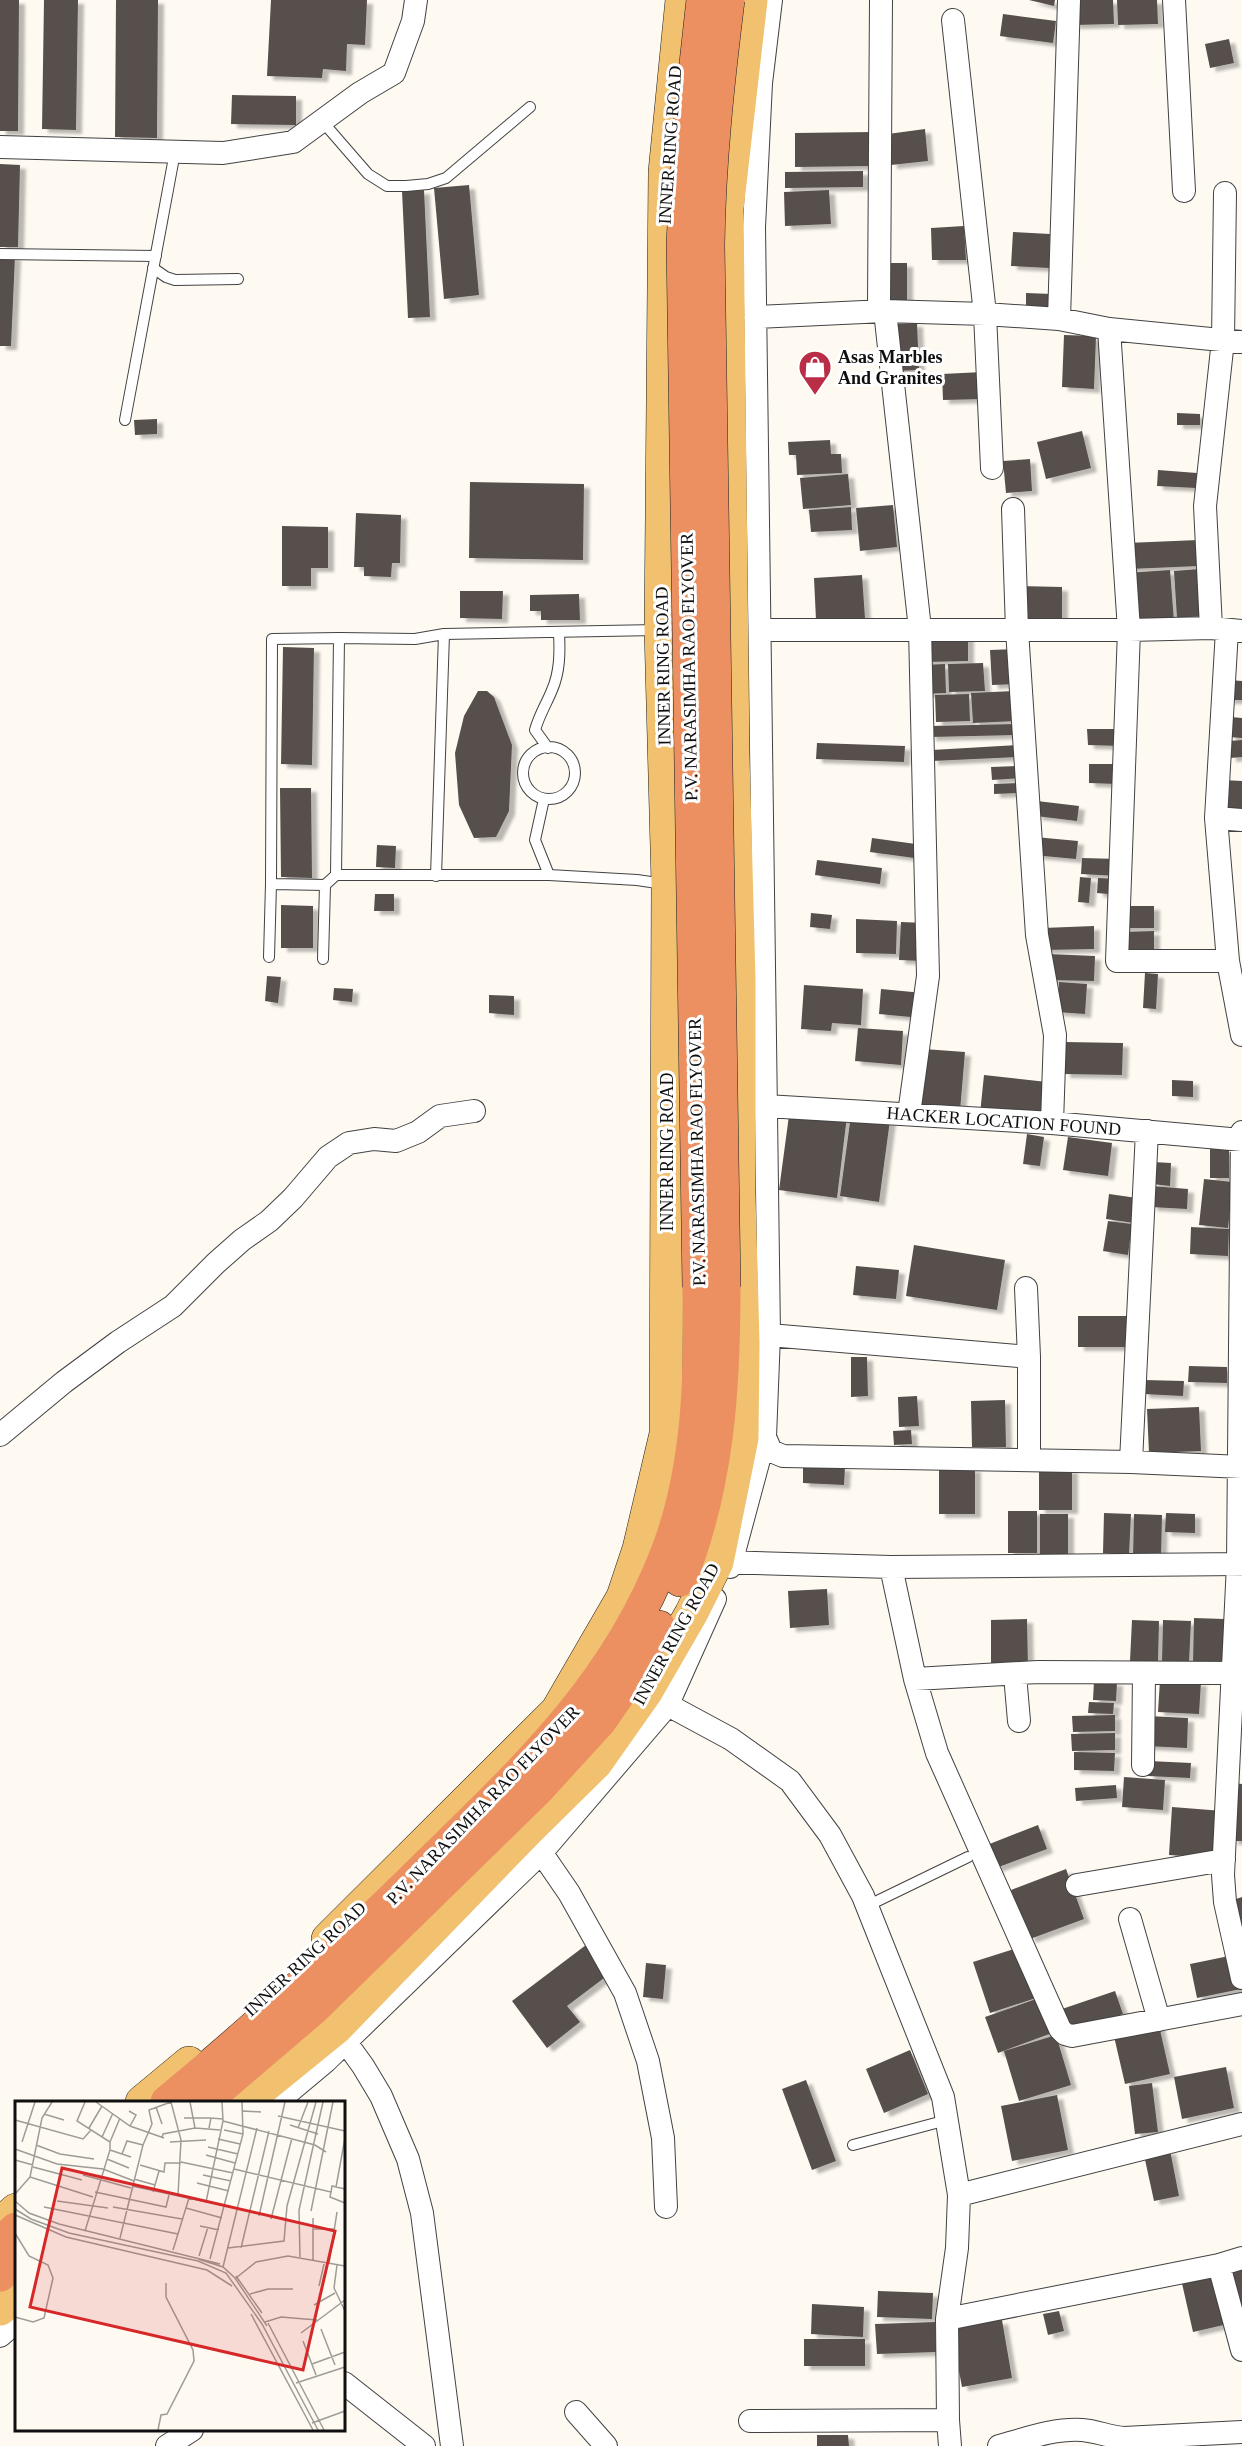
<svg xmlns="http://www.w3.org/2000/svg" width="1242" height="2446" viewBox="0 0 1242 2446" font-family="Georgia,serif">
	<style>
		.building { fill: #574f4c; filter: url(#shadow) }
		.lines { fill: none; stroke-linecap: round; stroke-linejoin: round }
		.lane-casing { stroke: #424242; stroke-width: 12 }
		.street-casing { stroke: #424242; stroke-width: 24 }
		.primary-casing { stroke: #202020; stroke-width: 34 }
		.highway-casing { stroke: #202020; stroke-width: 34 }
		.lane { stroke: #fff; stroke-width: 10 }
		.street { stroke: #fff; stroke-width: 22 }
		.primary { stroke: #f1c16f; stroke-width: 33 }
		.highway { stroke: #ec9062; stroke-width: 33 }
		.highway-bridge-casing { stroke: #202020; stroke-width: 34; stroke-linecap: butt }
		.highway-bridge { stroke: #ec9062; stroke-width: 33 }
		.labels { text-anchor: middle; stroke-width: 6; stroke-linejoin: round; paint-order: stroke }
		.street-label { font-size: 18px; fill: #0f0f0f; stroke: #fff }
		.poi-label { font-size: 18px; font-weight: bold; fill: #0f0f0f; stroke: #fff; text-anchor: start }
		.inset-road { fill: none; stroke: #9e9c97; stroke-width: 1.5 }
		.view { fill: #d62828; fill-opacity: 0.15; stroke: #d62828; stroke-width: 3 }
		.inset-edge { fill: none; stroke: #0f0f0f; stroke-width: 3 }
	</style>
	<defs>
		<filter id="shadow"><feDropShadow dx="6" dy="4" stdDeviation="1.5" flood-color="#0004"/></filter>
	</defs>
	<rect width="100%" height="100%" fill="#fefaf2"/>
	<path class="building" d="M0,0H19L18,131H0Z
		M44,0H78L76,130L42,129Z
		M116,0H158L157,138L115,137Z
		M271,0H367L365,45L347,44L346,71L323,69L322,78L267,76Z
		M1029,0H1055L1054,6Z
		M1073,0H1113L1114,24L1074,25Z
		M1117,0H1157L1158,24L1118,25Z
		M1003,14L1056,21L1053,43L1000,36Z
		M1229,39L1234,63L1210,68L1205,44Z
		M232,95L296,96V125L231,124Z
		M925,129L928,161L891,165L888,134Z
		M872,132V166L795,167V133Z
		M0,164L20,165L18,247H0Z
		M863,171V187L785,188V172Z
		M469,185L479,295L444,299L434,188Z
		M424,190L430,317L408,318L402,191Z
		M829,190L831,224L785,226L784,192Z
		M964,226L966,260H932L931,228Z
		M1013,232L1050,234L1049,268L1011,266Z
		M0,255L15,256L11,346H0Z
		M883,263H907V305H882Z
		M1026,293L1052,294V308L1026,307Z
		M917,323L919,370L893,371L892,324Z
		M1064,335L1096,336L1094,389L1062,387Z
		M983,372L984,399L943,400L942,374Z
		M1177,413L1200,414V425H1177Z
		M157,419V434L135,435L134,420Z
		M1082,431L1091,468L1046,479L1037,442Z
		M830,440L831,454H841L842,473L797,475L796,455H789L788,442Z
		M1030,459L1032,491L1006,493L1003,461Z
		M1158,470L1197,473L1196,488L1157,486Z
		M848,474L851,505L803,509L800,478Z
		M470,482L584,484L583,560L469,558Z
		M893,505L897,547L860,551L856,508Z
		M851,507L852,530L811,532L809,510Z
		M356,513L401,515L400,563H392L391,577L364,576V567H354Z
		M282,526L328,527V568H311V586H282Z
		M1198,540L1199,566L1129,569L1127,543Z
		M1199,569L1202,616L1177,618L1174,571Z
		M1170,570L1174,621L1130,624L1126,573Z
		M862,575L865,618L816,620L814,578Z
		M1019,586L1062,587V623L1018,622Z
		M460,591H503L502,619L460,618Z
		M579,594L580,620H541V611H530V595Z
		M923,636H968V661L924,662Z
		M283,647L314,648L312,765L281,764Z
		M1016,649L1018,684L992,685L990,650Z
		M983,663L985,691L949,692L948,664Z
		M945,664L946,693L923,694L921,665Z
		M1229,680L1242,681V700H1228Z
		M478,691H487L494,697L512,745L509,811L496,837L474,838L459,805L455,753L464,716Z
		M1014,691L1016,721L973,723L971,693Z
		M969,694L970,721L936,722L935,695Z
		M1231,717L1242,718V738L1229,737Z
		M1016,724L1017,735L930,737V726Z
		M1087,729H1121V746L1088,745Z
		M1242,740V757L1230,758L1229,741Z
		M817,743L905,746L904,762L816,759Z
		M1018,745L1019,757L932,761V750Z
		M1089,764H1117V784L1089,783Z
		M1020,766L1021,778L992,780L991,767Z
		M1223,780L1242,781V813H1222Z
		M1020,783L1021,793L994,794V784Z
		M280,788H311L312,878L281,877Z
		M1037,801L1079,806L1077,821L1036,816Z
		M1035,837L1078,841L1076,859L1033,855Z
		M872,838L923,845L922,859L870,852Z
		M377,845L396,846L395,868L376,867Z
		M1082,858L1119,859L1118,876L1081,874Z
		M817,860L882,868L880,884L815,875Z
		M1080,877L1091,878L1089,903L1078,902Z
		M1098,878L1120,879L1119,895L1097,893Z
		M375,894H394V911H374Z
		M281,905L313,906V948H281Z
		M1119,906H1154V928H1119Z
		M811,913L832,915L830,929L810,927Z
		M856,919L897,921L896,954L856,953Z
		M901,922L925,923L923,961L899,960Z
		M1094,926V949L1044,950L1043,928Z
		M1154,931V960L1120,961L1119,932Z
		M1048,954L1095,956L1094,981L1047,980Z
		M1145,973L1158,974L1156,1009L1143,1008Z
		M267,976L281,977L278,1003L265,1001Z
		M1059,982L1087,984L1085,1014L1057,1012Z
		M804,985L863,989L861,1025L832,1023L831,1031L801,1029Z
		M334,988L353,989L352,1002L333,1000Z
		M881,989L923,993L921,1018L879,1014Z
		M489,995L514,996V1015L489,1013Z
		M858,1028L903,1031L901,1065L855,1061Z
		M1065,1042L1123,1043L1122,1075L1064,1074Z
		M924,1049L965,1052L960,1111L920,1108Z
		M984,1075L1047,1082L1043,1120L980,1114Z
		M1172,1080L1193,1081V1097L1172,1096Z
		M790,1108L847,1116L837,1198L779,1190Z
		M851,1115L890,1120L879,1202L840,1196Z
		M1027,1134L1044,1137L1040,1166L1023,1164Z
		M1068,1137L1112,1143L1108,1176L1063,1170Z
		M1210,1149H1229V1178H1210Z
		M1153,1162L1171,1163L1170,1186L1152,1184Z
		M1204,1179L1233,1182L1228,1228L1199,1225Z
		M1152,1186L1188,1189L1187,1209L1151,1207Z
		M1109,1194L1137,1198L1134,1223L1106,1219Z
		M1108,1221L1132,1224L1128,1255L1103,1251Z
		M1191,1227L1229,1229L1228,1256L1190,1254Z
		M914,1245L1005,1260L997,1310L906,1296Z
		M856,1266L899,1270L896,1299L853,1295Z
		M1078,1316H1126V1347H1078Z
		M851,1357H867L868,1396L851,1397Z
		M1189,1366L1227,1367V1383L1188,1382Z
		M1144,1380L1184,1381L1183,1396L1143,1394Z
		M917,1396L919,1426L899,1427L898,1397Z
		M1005,1400L1006,1447H972L971,1401Z
		M1199,1407L1201,1451L1149,1453L1147,1409Z
		M911,1430L912,1444L894,1445L893,1431Z
		M803,1465L845,1467L844,1485L803,1483Z
		M939,1468H975V1514H939Z
		M1039,1469H1072V1510H1039Z
		M1008,1511H1037V1553H1008Z
		M1104,1513L1131,1514L1129,1555L1103,1553Z
		M1166,1513L1195,1514V1533L1165,1532Z
		M1040,1514H1068V1557H1040Z
		M1134,1514L1162,1515L1161,1558L1133,1557Z
		M827,1589L829,1625L790,1628L788,1591Z
		M1194,1618L1224,1619L1223,1663L1193,1662Z
		M1027,1619L1028,1668L991,1669V1620Z
		M1132,1620L1159,1621L1158,1662L1130,1661Z
		M1163,1620L1191,1621L1189,1663L1162,1662Z
		M1160,1680L1201,1682L1199,1714L1158,1712Z
		M1094,1681L1117,1682L1116,1701L1093,1700Z
		M1089,1702L1114,1703L1113,1714L1088,1713Z
		M1115,1715V1731L1073,1732L1072,1716Z
		M1148,1716L1188,1718L1187,1748L1146,1746Z
		M1115,1733V1750L1072,1751L1071,1734Z
		M1074,1752L1115,1753L1114,1771L1074,1770Z
		M1149,1761L1191,1763L1190,1778L1148,1776Z
		M1124,1777L1165,1780L1163,1810L1122,1807Z
		M1233,1783L1242,1784V1841H1232Z
		M1116,1785L1117,1798L1076,1801L1075,1788Z
		M1172,1807L1223,1811L1220,1858L1169,1855Z
		M1038,1825L1047,1849L996,1868L987,1845Z
		M1066,1869L1084,1919L1030,1939L1011,1890Z
		M1242,1897V1936L1230,1901Z
		M586,1945L608,1975L567,2006L580,2022L547,2048L512,2001Z
		M1020,1947L1036,1998L990,2013L973,1962Z
		M1234,1955L1241,1989L1197,1998L1190,1964Z
		M646,1963L666,1965L663,1999L643,1997Z
		M1115,1991L1123,2014L1070,2032L1062,2009Z
		M1039,1998L1052,2033L998,2053L985,2017Z
		M1158,2021L1170,2074L1125,2084L1113,2032Z
		M1056,2035L1071,2085L1019,2101L1004,2051Z
		M910,2050L928,2094L884,2113L866,2069Z
		M1226,2067L1234,2108L1182,2119L1174,2077Z
		M806,2080L836,2161L812,2170L782,2089Z
		M1152,2083L1158,2132L1135,2134L1129,2086Z
		M1057,2095L1068,2150L1012,2161L1001,2106Z
		M1170,2150L1179,2196L1154,2201L1144,2155Z
		M1242,2266V2323L1229,2269Z
		M1216,2270L1228,2324L1193,2332L1181,2279Z
		M878,2291L933,2293L932,2319L877,2317Z
		M812,2304L864,2307L863,2337L811,2334Z
		M1059,2311L1064,2331L1048,2335L1043,2314Z
		M1002,2320L1012,2378L962,2387L951,2329Z
		M935,2322L936,2352L877,2354L875,2324Z
		M804,2339H865V2366H804Z
		M817,2435H848L849,2446H817Z"/>
	<g class="lines">
		<g class="lane-casing">
			<path id="lane" d="M322,121L368,174L387,186H406L428,184L446,178L530,107
				M0,254L156,256
				M153,268L166,277L175,280L238,279
				M125,420L175,152
				M657,630L444,634L415,639L339,638L336,875H549L637,880L664,884
				M523 773a26 26 0 1 1 52 0a26 26 0 1 1-52 0Z
				M548,748L535,730C540,713 546,705 552,690C560,672 560,652 559,633
				M544,799L535,840L549,875
				M336,875L325,885L271,884L272,639L339,638
				M436,876L444,634
				M269,957L271,884
				M323,959L325,885
				M867,1906L968,1857
				M853,2145L947,2120"/>
		</g>
		<g class="street-casing">
			<path id="street" d="M881,0L879,304L885,311L920,629L928,976L909,1114
				M1174,0L1184,191
				M953,20L985,314L992,468
				M0,147L223,153L293,142L360,93L394,73L413,21L416,0
				M755,317L885,311L985,314L1059,319L1109,329L1242,342
				M1059,319L1069,0
				M1109,329L1129,630L1117,961H1228
				M1013,509L1017,630L1037,935L1055,1035L1052,1123
				M1211,628L1205,506L1223,340L1225,193
				M761,630H1129L1211,628L1242,631
				M1227,630L1216,818L1228,961L1242,1035
				M1216,818L1242,820
				M766,1106L1052,1123L1242,1140
				M1242,1132L1238,1564L1223,1875L1225,1902L1242,1978
				M1026,1288L1029,1357V1460
				M769,1335L1029,1357
				M0,1435L64,1382L118,1342L173,1306L216,1263L242,1240L269,1221L293,1198L328,1157L349,1143L374,1139L396,1141L418,1132L440,1116L474,1111
				M765,1437L771,1451L783,1456L1131,1462L1242,1467
				M1131,1462L1147,1131
				M719,1562L891,1567L1242,1564
				M730,1567L765,1437L769,1335L754,227L761,83L771,0
				M891,1567L915,1679L937,1753L1060,2029L1065,2034L1072,2036L1242,2004
				M1015,1675L1019,1721
				M915,1679L1038,1672L1242,1673
				M655,1698L731,1739L790,1781L830,1835L863,1896L943,2097L959,2195L957,2248L947,2319L948,2420L950,2446
				M1143,1765L1144,1673
				M534,1842L569,1893L625,1993L648,2061L663,2138L666,2207
				M1077,1885L1224,1860
				M1130,1919L1159,2020
				M337,2030L363,2066L381,2096L408,2159L422,2213L452,2446
				M277,2102L326,2061L541,1853L667,1706L715,1599
				M959,2195L1242,2124
				M1219,2265L1242,2350
				M947,2319L1219,2265L1242,2258
				M0,2336L16,2322
				M344,2383L424,2446
				M576,2412L606,2446
				M750,2421L948,2420
				M167,2446L192,2430
				M999,2446C1025,2439 1055,2428 1082,2430C1097,2431 1109,2437 1124,2438L1242,2432"/>
		</g>
		<g class="primary-casing">
			<path id="primary" d="M328,1939L557,1711L623,1597L639,1549L666,1434L668,884L661,630L665,172L682,0
				M142,2102L189,2063
				M245,2102L336,2028L528,1830L596,1763L646,1692L691,1614L717,1562L742,1438L743,1343L739,1194V980L733,755L727,209L751,0
				M0,2224L16,2210
				M0,2309L16,2295"/>
		</g>
		<g class="highway-casing">
			<path id="highway" d="M680,1580C718,1485 724,1389 724,1287
				M167,2102C258,2027 344,1947 428,1864C526,1768 615,1686 666,1555C699,1471 701,1375 699,1287
				M204,2102L314,2008L537,1790L601,1720L627,1682L659,1627
				M0,2243L16,2229
				M0,2275L16,2261"/>
		</g>
		<use href="#lane" class="lane"/>
		<use href="#street" class="street"/>
		<use href="#primary" class="primary"/>
		<use href="#highway" class="highway"/>
		<g class="highway-bridge-casing">
			<path id="highway-bridge" d="M699,1287L683,244L689,127L703,0
				M724,1287L708,245C709,162 718,81 728,0"/>
		</g>
		<use href="#highway-bridge" class="highway-bridge"/>
	</g>
	<defs>
		<g id="shop-pin" transform="scale(1.725)"><path d="M0 17L-7.5 6A9.5 9.5 0 1 1 7.5 6Z" fill="#b92e46" stroke="#fff"/><path d="M-5-2.5h2.3a2.7 3.5 0 0 1 5.4 0H5L5.5 6h-11ZM-1.5-2.5h3a1.5 2.3 0 0 0-3 0Z" fill="#fff"/></g>
	</defs>
	<g fill-rule="evenodd">
		<use href="#shop-pin" x="815" y="367"/>
	</g>
	<g class="labels">
		<g class="street-label">
			<text transform="translate(670 145) rotate(-86)" y="6">INNER RING ROAD</text>
			<text transform="translate(663 666) rotate(-91)" y="6">INNER RING ROAD</text>
			<text transform="translate(689 667) rotate(-91)" y="6">P.V. NARASIMHA RAO FLYOVER</text>
			<text transform="translate(1004 1121) rotate(4)" y="6">HACKER LOCATION FOUND</text>
			<text transform="translate(667 1152) rotate(-90)" y="6">INNER RING ROAD</text>
			<text transform="translate(697 1152) rotate(-91)" y="6">P.V. NARASIMHA RAO FLYOVER</text>
			<text transform="translate(676 1634) rotate(-61)" y="6">INNER RING ROAD</text>
			<text transform="translate(483 1805) rotate(-46)" y="6">P.V. NARASIMHA RAO FLYOVER</text>
			<text transform="translate(305 1959) rotate(-43)" y="6">INNER RING ROAD</text>
		</g>
		<g class="poi-label">
			<text x="838" y="363">Asas Marbles<tspan x="838" dy="21">And Granites</tspan></text>
		</g>
	</g>
	<g transform="translate(15 2101)">
		<rect width="330" height="330" fill="#fefaf2"/>
		<path class="inset-road" d="M37,1L27,17L15,76L78,96M81,1L115,25L149,37M156,1L166,39L163,94M175,1L180,27M141,6L147,23M114,10L121,14L115,25M228,10L246,11M29,13L49,19M263,15L330,30M169,17H196M0,19L68,38L76,29M208,20L300,44L311,51M275,24L303,33M74,27L87,5M194,27L196,17L208,18M283,27L293,1M209,29L228,33M87,36L98,12M147,37L148,33L180,27L205,29M203,38L225,43M7,41L20,1M95,41L105,17M155,41L191,39M21,44L45,53L79,58M193,46L223,53M0,48L42,63L88,68L119,80M95,49L116,56M107,53L112,40L128,44M191,54L220,62M92,58L114,67M0,59L18,64M166,61L218,72M125,64L149,71L150,62H166M18,66L67,79M219,68L316,91L315,96L330,102M68,74L116,87M188,74L216,80M119,78L140,84M182,82L214,90M117,85L271,118M321,86L330,37M80,91L151,106L154,94M138,91L144,70M316,91L317,85L330,88M0,93L15,76M0,100L14,112L44,123L205,163M42,100L93,107M191,101L208,20L207,1M29,106L163,133M98,106L167,118M171,107L207,117M0,108L16,118L54,132L183,160L211,172L247,223L303,329M296,110L318,1M0,114L51,136L192,169L217,185M244,115L270,1M256,118L277,37M185,125L204,129M299,128H319M70,130L95,49V41L62,20L70,1M0,132L14,155L33,164L38,177L29,217L18,221L0,216M105,137L128,44L137,23L134,9L156,1M213,147L269,140L272,105L301,1M226,147L254,30M158,149L174,97M184,155L193,126M285,156L284,109L308,1M183,158L208,166L220,177L252,225M195,158L228,33L227,1M298,160V117M314,163L322,111M322,164L319,187L330,210M208,166L242,27M221,175L247,212M221,177L241,161L273,155L330,165M304,185L309,163M235,193L253,188H278M299,204L320,192M236,213L298,329M250,221L266,216L302,219M253,222L309,329M306,228L320,264M286,232L330,199M288,240L301,274M297,263L330,251M281,282L330,266M297,322L330,310M143,329L146,314L152,313L179,260L178,249L151,196V182"/>
		<path class="view" d="M47,67L320,130L288,269L15,206Z"/>
		<rect width="330" height="330" class="inset-edge"/>
	</g>
</svg>
